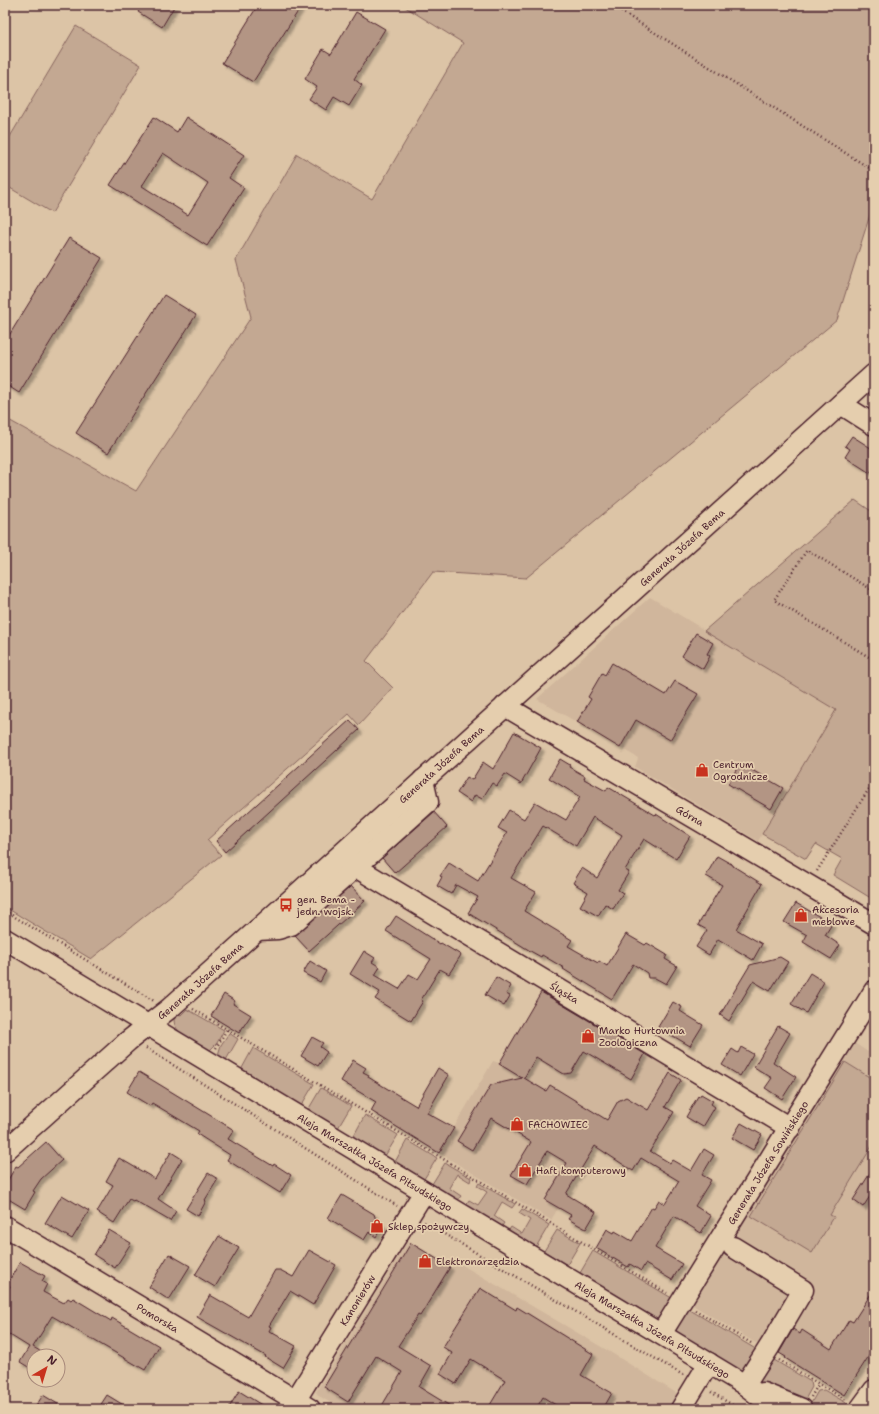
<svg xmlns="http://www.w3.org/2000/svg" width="879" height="1414" viewBox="0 0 879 1414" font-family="'Shantell Sans',sans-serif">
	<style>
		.built { fill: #d0b69c }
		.green { fill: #c3a892; stroke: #86645e }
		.building { fill: #b39584; stroke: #4a1f2b; fill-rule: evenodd; filter: url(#shadow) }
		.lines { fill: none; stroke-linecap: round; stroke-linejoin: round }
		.minor-casing { stroke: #4a1f2b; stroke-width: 23 }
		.path { stroke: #4a1f2b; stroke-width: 2.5; stroke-dasharray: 1 3; stroke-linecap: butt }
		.minor { stroke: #e5ceae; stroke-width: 20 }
		.labels { text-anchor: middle; stroke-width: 3.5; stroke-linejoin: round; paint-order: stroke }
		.street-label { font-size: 10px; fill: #4a1f2b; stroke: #e5ceae }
		.poi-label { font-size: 10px; fill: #4a1f2b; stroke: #e5ceae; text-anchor: start }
	</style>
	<defs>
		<filter id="shadow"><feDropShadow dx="3.5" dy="3.5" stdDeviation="1" flood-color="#0004"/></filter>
	</defs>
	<rect width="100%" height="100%" fill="#dcc4a6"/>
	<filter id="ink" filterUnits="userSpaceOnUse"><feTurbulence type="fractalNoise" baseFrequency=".025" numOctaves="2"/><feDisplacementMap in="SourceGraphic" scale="8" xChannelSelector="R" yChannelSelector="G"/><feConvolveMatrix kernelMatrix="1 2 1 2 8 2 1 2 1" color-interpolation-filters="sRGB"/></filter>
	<g filter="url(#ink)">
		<path class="built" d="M650,597L836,710L758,841L635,767L638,758L537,699Z
			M542,990L683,1076L636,1155L602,1135L551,1220L439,1153L493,1061L499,1063Z
			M853,1042L874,1056V1348L866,1360L865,1359L845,1393L842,1394L806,1370L805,1371L785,1358V1356L778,1352L761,1346L691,1304Z
			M408,1241L452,1268L457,1262L610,1352L702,1409H341L319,1396L316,1392Z"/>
		<path class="green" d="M402,5H874V202L837,320L526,578L433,572L366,661L393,688L359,725L349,714L207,840L221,855L91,959L5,907V418L136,491L251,317L236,260L297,154L372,199L463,43Z
			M76,26L141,65L52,213L5,185V145Z
			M855,500L874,513V900L833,875L842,859L816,844L806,859L762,834L836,710L704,631Z
			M187,1009L224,1030L217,1043L210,1050C197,1043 166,1032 176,1013L181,1015Z
			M229,1033L238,1039L226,1060L218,1055L221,1045Z
			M253,1048L314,1084L301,1106L241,1070Z
			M845,1062L874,1080V1143L830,1215L834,1217L812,1253L751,1216Z
			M321,1088L351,1106L338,1128L308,1110Z
			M365,1115L398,1135L385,1156L353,1137Z
			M407,1140L437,1158L424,1179L395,1162Z
			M445,1163L471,1178L470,1182L457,1174L449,1188L461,1196L458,1200L432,1184Z
			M479,1183L515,1204L512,1208L502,1202L494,1216L504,1223L502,1226L466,1205L469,1200L478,1205L487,1192L477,1186Z
			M522,1209L549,1225L536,1247L509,1230L511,1227L522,1234L530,1220L519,1213Z
			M557,1230L580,1243L567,1265L544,1251Z
			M593,1251L675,1300L661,1320L657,1319L580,1273Z
			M685,1307L759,1351L742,1372L676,1331L674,1327Z
			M769,1357L811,1382L812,1387L803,1403L770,1388L758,1380Z
			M824,1390L855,1408L825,1409L810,1405L818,1391Z"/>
		<path class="building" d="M142,5H175L162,27L138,12Z
			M258,5H302L253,82L222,63Z
			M356,12L385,29L354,79L362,85L349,106L334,97L326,110L309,99L317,87L305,79L323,49L331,54Z
			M154,117L177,132L186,117L244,155L229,178L244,188L207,246L110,185ZM163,153L208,183L188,215L142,186Z
			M69,238L102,258L19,393L5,384V342Z
			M164,295L196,315L108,453L76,433Z
			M852,436L874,450V467L870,473L845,457L850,449L845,446Z
			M696,633L713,643L707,654L710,656L703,669L682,656Z
			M612,663L666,695L675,681L698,694L670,740L636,720L620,748L577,722L591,699L588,697L602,673L605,675Z
			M350,720L359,730L225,852L216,841Z
			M514,732L541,748L521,784L505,774L497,786L492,783L482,799L475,795L471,802L457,793L467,777L472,780L483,762L493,769Z
			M560,759L570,765L569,767L585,776L584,779L606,791L608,787L655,815L656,814L690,836L676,859L644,839L625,870L629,872L618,890L623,893L613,909L605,904L598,916L580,906L588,892L573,883L582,868L597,878L622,835L593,817L576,846L543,826L511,878L536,892L524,911L572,940L568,946L598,963L599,961L607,966L626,934L645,945L647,943L667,955L665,959L677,966L666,984L655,978H648L647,973L633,964L612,999L563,969L564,968L542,955L541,957L532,952L468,913L478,897L456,885L451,894L437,886L442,877L440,876L449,863L478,881L507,833L498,828L509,810L524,819L535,802L566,820L580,797L549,778Z
			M740,763L783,788L771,809L728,784Z
			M434,812L447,827L395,873L382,858Z
			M717,856L733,865V866L762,884L736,929L762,944L753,960L718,939L709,955L696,947L707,930L698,925L722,885L706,876Z
			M351,886L365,901L309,951L295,936Z
			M796,903L832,924L825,935L840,945L831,959L803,942L807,935L784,922Z
			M396,916L440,944L441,943L461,955L449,974L440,969L421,1000L423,1001L411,1021L375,999L380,992L350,974L364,951L375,958L372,962L380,967L375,975L399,989L409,974L418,979L431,959L386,931Z
			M780,957L788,962L770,991L753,981L729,1021L720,1015L750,965Z
			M310,961L326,971L320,982L303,973Z
			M810,973L824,982L806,1013L791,1004Z
			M496,977L511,986L506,994L510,996L504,1006L485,995Z
			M541,992L645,1054L631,1079L584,1051L571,1073L564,1074L536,1057L524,1078L546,1091L550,1085L607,1120L618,1101L626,1097L648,1110L670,1073L681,1080L665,1107L674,1112L650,1151L670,1163L672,1160L691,1171L704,1149L714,1155L702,1175L711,1180L695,1206L711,1216L701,1233L674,1216L655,1248L682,1264L672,1280L645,1264L641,1271L630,1264L628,1267L596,1248L607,1229L614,1233L615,1231L632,1241L652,1207L654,1208L659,1200L665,1204L679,1181L641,1158L633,1171L595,1146L566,1194L596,1212L586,1229L568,1219L571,1215L545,1200L567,1163L547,1151L527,1184L511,1175L531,1142L491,1118L472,1150L457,1141L491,1085L522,1078L499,1064Z
			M224,994L235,1001L233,1004L251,1015L239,1033L211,1016Z
			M673,1002L682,1007L680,1011L703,1025L690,1046L658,1027Z
			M778,1026L790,1033L773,1062L796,1077L782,1099L765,1088L772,1078L754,1067Z
			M312,1037L323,1043L320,1047L327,1052L318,1066L301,1056Z
			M741,1047L753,1054L740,1076L722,1065L732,1049L738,1053Z
			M353,1060L366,1068L363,1072L369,1075L368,1077L416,1106L438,1068L449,1075L427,1113L454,1128L439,1153L371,1111L376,1102L341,1081Z
			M139,1072L234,1130L228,1139L273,1166L274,1164L291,1175L280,1193L227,1160L230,1155L197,1134L199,1131L152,1103L150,1106L127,1092Z
			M701,1094L713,1101L711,1104L715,1107L703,1127L686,1117L698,1096L699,1097Z
			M741,1123L762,1135L753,1150L732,1138Z
			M46,1142L62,1160L41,1179L33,1191L35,1192L25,1209L5,1197V1185L16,1166L18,1167Z
			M171,1152L182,1159L158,1199L176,1211L170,1221L134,1200L133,1201L129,1199L114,1223L97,1212L113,1185L106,1181L119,1158L155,1179Z
			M874,1167V1190L863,1207L853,1200Z
			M208,1173L218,1179L205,1200L206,1201L198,1216L186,1209Z
			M62,1195L89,1211L72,1239L45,1223Z
			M342,1195L374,1214L376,1220L383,1225L376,1237L369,1232L364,1240L328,1218Z
			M109,1230L131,1243L115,1268L94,1255Z
			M219,1236L239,1248L215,1287L195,1275Z
			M411,1243L450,1267L420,1316L418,1315L398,1346L431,1366L419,1387L455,1409H380L402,1372L376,1356L348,1402L324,1387Z
			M309,1250L336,1265L313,1305L290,1291L269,1326L271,1327L269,1331L296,1346L283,1368L265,1357L266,1356L197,1317L210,1295L248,1317L275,1270H280L293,1277Z
			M169,1254L190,1266L169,1300L149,1287Z
			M20,1262L45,1276L42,1281L47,1284L43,1292L64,1303L68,1298L71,1300L73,1298L111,1321L112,1318L159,1346L145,1370L52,1316L33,1347L40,1351L37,1356H34V1361L30,1368L20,1362L29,1347L5,1332V1295L10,1286L7,1284Z
			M480,1288L516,1310L517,1307L593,1354L581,1375L612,1393L603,1409H562L543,1397L536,1409H496L490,1405L505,1380L471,1359L456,1384L440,1374L452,1353L443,1347Z
			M874,1289V1348L844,1395L785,1358L786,1357L779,1353L793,1329L800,1334L802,1330L831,1349L849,1320L853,1322Z
			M239,1391L268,1409H228Z
			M43,1395L66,1409H34Z
			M107,1395L130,1409H98Z"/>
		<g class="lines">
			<g class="minor-casing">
				<g id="minor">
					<path d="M841,404L874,425"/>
					<path id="s1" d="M505,706L874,924"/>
					<path id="s2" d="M339,857L790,1128"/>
					<path d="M257,930L278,929L291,925L428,802L423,780"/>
					<path id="s3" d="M5,939L745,1385L776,1409"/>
					<path id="s4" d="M5,1151L128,1041L170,1008L257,930L874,374"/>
					<path id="s5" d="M5,1226L310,1409"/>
					<path d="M733,1247L803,1290L770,1346L745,1385"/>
					<path id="s6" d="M661,1334L874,991"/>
					<path d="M763,1393L802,1409"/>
					<path id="s7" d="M290,1409L424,1192"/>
					<path d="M681,1409L709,1363"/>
					<path d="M860,1409L874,1390"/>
				</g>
			</g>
			<path class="path" d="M611,5L874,171
				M868,5L874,17
				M874,591L807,550L774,600L874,660
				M817,871L874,781
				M5,911L154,1001
				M193,1009L667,1293
				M146,1048L397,1206
				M216,1048L227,1029
				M424,1222L683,1375
				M695,1310L751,1343
				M779,1360L846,1400
				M711,1392L739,1409
				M811,1397L819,1383"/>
			<use href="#minor" class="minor"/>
		</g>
	</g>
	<defs>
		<g id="shop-bare" transform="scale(1.08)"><path d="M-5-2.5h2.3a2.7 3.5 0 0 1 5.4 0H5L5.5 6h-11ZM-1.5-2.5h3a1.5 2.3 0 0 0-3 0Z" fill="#c8321e" stroke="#e5ceae" stroke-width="2.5" paint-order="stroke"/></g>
		<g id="bus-bare" transform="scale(1.08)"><path d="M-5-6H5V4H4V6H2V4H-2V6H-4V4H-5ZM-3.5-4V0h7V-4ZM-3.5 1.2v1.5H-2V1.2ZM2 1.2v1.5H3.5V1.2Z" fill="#c8321e" stroke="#e5ceae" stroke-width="2.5" paint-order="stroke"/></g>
	</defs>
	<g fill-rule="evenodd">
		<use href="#shop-bare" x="702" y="770"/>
		<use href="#bus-bare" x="286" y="905"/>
		<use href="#shop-bare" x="801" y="915"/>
		<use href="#shop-bare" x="588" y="1036"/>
		<use href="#shop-bare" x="517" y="1124"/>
		<use href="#shop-bare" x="525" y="1170"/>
		<use href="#shop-bare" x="377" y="1226"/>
		<use href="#shop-bare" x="425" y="1261"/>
	</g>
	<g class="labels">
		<g class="street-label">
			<text dy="4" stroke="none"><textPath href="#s4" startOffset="907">Generała Józefa Bema</textPath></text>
			<text dy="4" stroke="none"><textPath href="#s4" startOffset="583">Generała Józefa Bema</textPath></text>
			<text dy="4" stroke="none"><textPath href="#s1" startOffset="215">Górna</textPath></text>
			<text dy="4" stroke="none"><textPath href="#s4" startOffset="259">Generała Józefa Bema</textPath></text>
			<text dy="4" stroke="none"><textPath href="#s2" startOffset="263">Śląska</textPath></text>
			<text dy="4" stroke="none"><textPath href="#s3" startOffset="432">Aleja Marszałka Józefa Piłsudskiego</textPath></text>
			<text dy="4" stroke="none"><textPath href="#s6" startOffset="202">Generała Józefa Sowińskiego</textPath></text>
			<text dy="4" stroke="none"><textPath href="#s7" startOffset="128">Kanonierów</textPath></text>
			<text dy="4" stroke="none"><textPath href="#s5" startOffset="178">Pomorska</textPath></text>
			<text dy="4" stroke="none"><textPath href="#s3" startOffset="756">Aleja Marszałka Józefa Piłsudskiego</textPath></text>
		</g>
		<g class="poi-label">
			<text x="713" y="768">Centrum<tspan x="713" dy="12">Ogrodnicze</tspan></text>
			<text x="297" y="903">gen. Bema -<tspan x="297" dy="12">jedn. wojsk.</tspan></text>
			<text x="812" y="913">Akcesoria<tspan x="812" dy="12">meblowe</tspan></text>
			<text x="599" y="1034">Marko Hurtownia<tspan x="599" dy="12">Zoologiczna</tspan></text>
			<text x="528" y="1128">FACHOWIEC</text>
			<text x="536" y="1174">Haft komputerowy</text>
			<text x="388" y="1230">Sklep spożywczy</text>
			<text x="436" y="1265">Elektronarzędzia</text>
		</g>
	</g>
	<rect width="879" height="1414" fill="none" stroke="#e5ceae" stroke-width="20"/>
	<rect x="10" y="10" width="859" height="1394" fill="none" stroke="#4a1f2b" stroke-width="1.5" filter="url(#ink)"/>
	<g transform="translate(46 1368) rotate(38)"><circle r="19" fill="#e5ceae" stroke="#a7887a"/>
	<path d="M0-3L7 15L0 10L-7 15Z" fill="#c8321e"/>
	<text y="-6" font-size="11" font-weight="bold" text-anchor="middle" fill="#4a1f2b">N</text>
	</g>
</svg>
